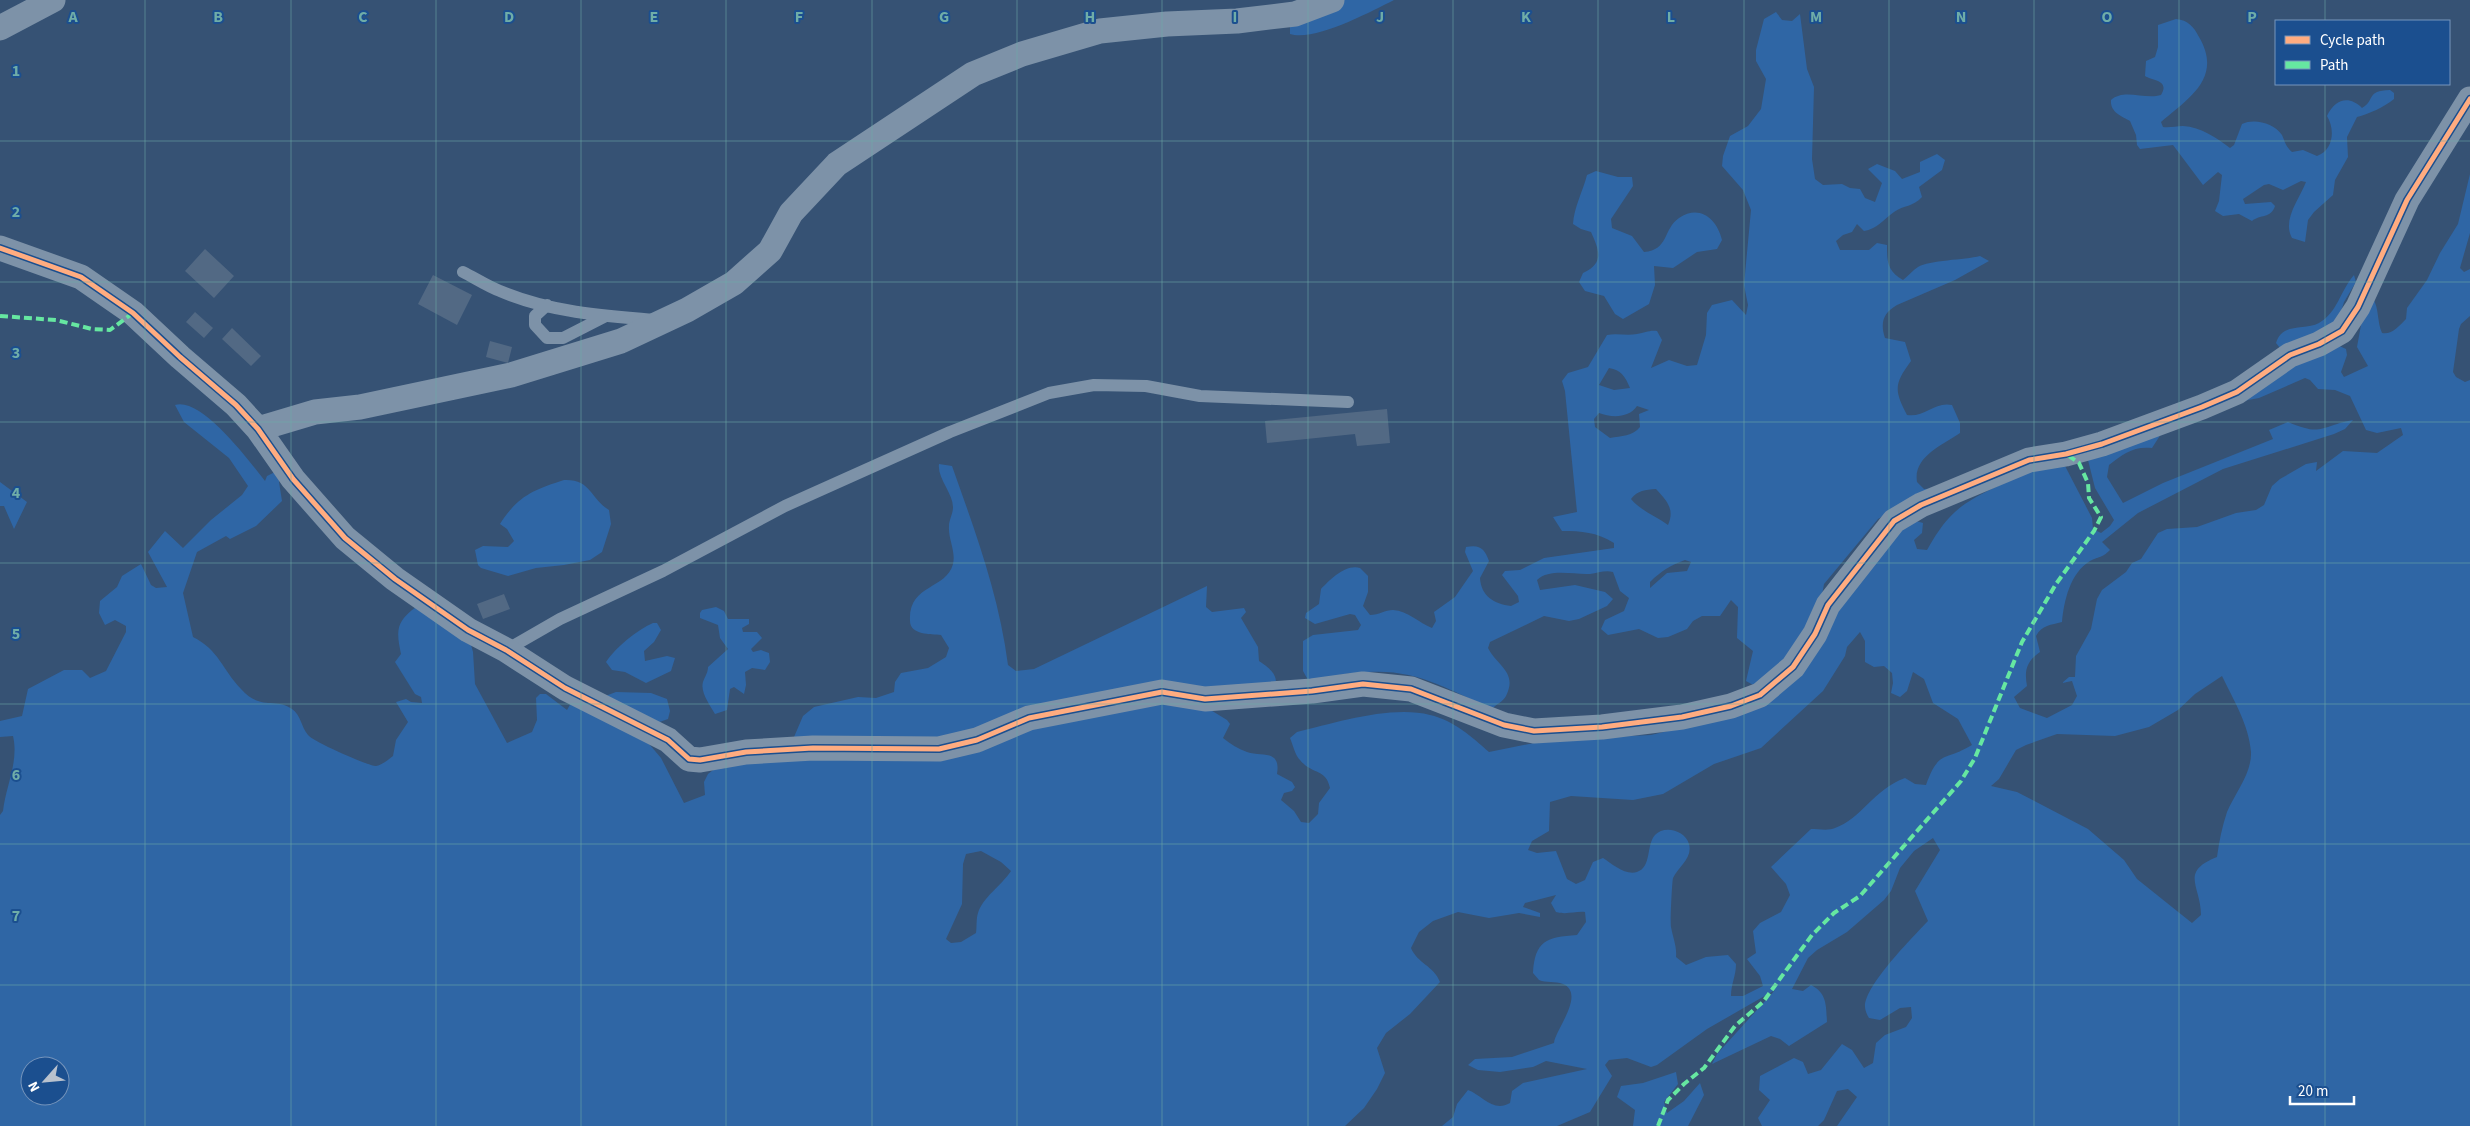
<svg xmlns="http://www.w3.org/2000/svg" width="2470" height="1126" viewBox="0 0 2470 1126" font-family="'Source Sans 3',sans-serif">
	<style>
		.green { fill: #2f66a5; fill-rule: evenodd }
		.building { fill: #526984 }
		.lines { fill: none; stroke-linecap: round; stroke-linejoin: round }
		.service { stroke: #7d92a8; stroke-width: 12 }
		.minor { stroke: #7d92a8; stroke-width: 25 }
		.quiet { stroke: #66e7a1; stroke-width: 4; stroke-dasharray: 8 4; stroke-linecap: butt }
		.cycleway-casing { stroke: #1b4f8f; stroke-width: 8 }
		.cycleway { stroke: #ffac80; stroke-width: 5 }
		.grid { fill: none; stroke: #6fada8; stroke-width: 1; stroke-opacity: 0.55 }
		.grid-label { font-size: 16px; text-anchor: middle; font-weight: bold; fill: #6fada8; stroke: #1b4f8f; stroke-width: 4; stroke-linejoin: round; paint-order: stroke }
	</style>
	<rect width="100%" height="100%" fill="#365274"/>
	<path class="green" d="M1319,0H1394C1370,12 1314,42 1290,34V25Z
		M1776,12L1782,20L1792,21L1800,14L1807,69L1814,87L1812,159L1815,179L1823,185L1842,184L1850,188L1860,189L1865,198L1875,202L1882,183L1868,169L1877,164L1895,171L1902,179L1920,172V162L1937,154L1945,160L1942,170L1919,187L1922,197C1913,207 1904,205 1894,212C1883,220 1877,229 1864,231L1857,224L1852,232L1843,235L1836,241L1840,250H1869L1877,243L1887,245C1887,261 1887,271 1903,280C1908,276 1913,270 1918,267C1929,260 1965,260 1980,256L1989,261L1955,280L1897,305C1883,313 1880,323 1885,338L1905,342L1911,361C1894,384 1894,390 1907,415C1924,418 1935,401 1952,405L1960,423V433C1941,446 1913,457 1917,482L1924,489L1945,488L1908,502L1878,519L1824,584L1817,623L1803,651L1755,686L1746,681L1753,651L1737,638L1738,607L1731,600L1720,616H1702L1693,621L1687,629L1668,637L1658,638L1639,629L1608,635L1601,629L1605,620L1624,611L1629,598L1620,591L1613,572C1605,570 1598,573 1590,574C1574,575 1550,568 1537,580L1540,590L1575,585L1605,592L1613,599L1607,606L1579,619L1569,621L1544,616L1490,642L1488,648C1497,666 1518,672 1506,696C1503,702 1496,704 1492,709C1449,690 1418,669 1368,672C1361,672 1353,673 1345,674C1331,676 1322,682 1308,680L1303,671V641L1313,635L1358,630L1361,625L1355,615L1350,614L1315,624L1305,618L1306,613L1319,604L1321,589C1330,580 1345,564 1360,568L1368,576V592L1363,606L1370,615C1379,615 1385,610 1393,610C1408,611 1419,623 1432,628L1436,621L1434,612L1455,597L1473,571L1465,552L1466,547C1480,544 1485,549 1489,561L1480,578C1481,596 1494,604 1511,606L1519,602L1518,596L1502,575L1505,571L1520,570L1544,558L1614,548V543C1596,532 1582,531 1562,531L1553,517L1577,512L1565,391L1562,381L1568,373L1588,367L1607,335C1617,333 1627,336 1637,334C1645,333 1649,330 1657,331L1662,340L1651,368L1669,360L1687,366L1697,365L1706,335L1707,313L1712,305L1732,300L1746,315L1748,305L1744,285L1751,210L1743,190L1722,166L1723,156L1730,136L1748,126L1761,109L1766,79L1756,61V50L1764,19ZM1609,368C1621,370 1625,376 1630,388L1614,390L1599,385ZM1637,406L1649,410L1639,414L1640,427C1633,436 1621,436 1610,438L1595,427L1594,419L1599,413C1612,418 1629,418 1637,406ZM1656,489C1667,501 1675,509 1668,525C1656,516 1641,511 1631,499C1638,490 1645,490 1656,489ZM1685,560L1691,562L1687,571L1667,573L1650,588V582C1661,571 1671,565 1685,560Z
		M2176,19C2188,20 2194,27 2199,37C2223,78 2189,98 2161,122L2163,127C2170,128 2176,126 2183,126C2201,127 2217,138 2230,148L2234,145L2242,124C2254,118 2274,123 2282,135C2285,142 2286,147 2292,152L2303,150L2317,156C2334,150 2335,129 2327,116C2335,99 2349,95 2362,108C2376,100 2365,91 2390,90L2394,93V99C2384,107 2369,114 2357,117L2347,137L2348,157L2335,180L2333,195L2314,212L2308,220L2305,242L2292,238C2282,220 2299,200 2306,182L2301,181L2283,190L2269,184L2264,185L2243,199L2245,204L2271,202L2275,206C2271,219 2260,214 2252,221L2239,214L2223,216L2215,211L2219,201L2222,175L2218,172L2203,185L2173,145L2140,149L2137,145L2136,135L2130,121C2121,116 2110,112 2111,100C2124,88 2145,100 2161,95C2170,80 2153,81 2145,76L2146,61L2155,57L2158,47V25Z
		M1596,171L1618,177H1632L1633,186L1611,219L1612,228L1632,236L1644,252C1669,250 1663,229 1679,218C1700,204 1717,219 1722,240L1717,249L1697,252L1673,268L1654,266L1655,285L1649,304L1623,319L1615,314L1604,296L1585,291L1579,282L1583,273C1605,263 1599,250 1591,232L1581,229L1573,224C1574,207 1583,191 1587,175Z
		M2470,174V233L2460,268L2464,272L2470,269V316L2461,324L2459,329L2453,372L2456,377L2465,382L2470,380V1126H1837L1857,1097L1848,1089L1837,1091L1824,1120L1818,1126H1762L1758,1118L1770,1100L1759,1090L1760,1076L1794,1058L1803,1062L1808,1074L1821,1070L1842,1044L1852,1050L1864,1068L1873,1063L1876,1043L1885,1035L1906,1027L1912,1018L1911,1007L1900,1008L1880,1020L1869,1018C1867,1015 1865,1010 1865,1007C1864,986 1913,937 1928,921L1915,891L1940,850L1933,838L1914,851L1900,868L1891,891L1884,900L1847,932L1817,950L1808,958L1792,989L1803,991L1811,985C1827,993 1826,1005 1827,1022L1789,1046L1780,1039L1771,1036L1712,1064L1717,1054L1775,990L1707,1029L1657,1065L1651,1067L1627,1058L1609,1060L1605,1065L1612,1076L1590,1112L1557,1126H1442L1453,1117L1457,1104L1468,1090C1482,1095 1493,1113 1510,1103L1512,1091L1523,1083L1587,1069L1546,1061L1533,1067L1500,1072L1478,1070L1468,1065L1475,1059L1512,1057L1554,1043C1555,1030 1586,994 1563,984C1555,981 1546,983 1539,980L1533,973C1535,941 1546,937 1577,935L1586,922L1585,912C1575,911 1567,915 1556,912L1551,903L1556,895L1525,903L1523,907L1540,913V917L1519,913L1489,918L1458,912L1433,921L1419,932L1411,948C1417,963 1434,966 1440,982L1410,1014L1386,1033L1377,1048L1385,1073L1377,1089L1364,1108L1345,1126H0V815L3,811C6,785 19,762 13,736L0,737V721L22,716L28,689L64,670H82L90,678L106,671L126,632V626L115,620L105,625L99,613L100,601L117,587L122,576L141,564L151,585L156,588L167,587L148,552L165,531L183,548L211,520L242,495L248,486L229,458L184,422L175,405C202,397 249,461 265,481L267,476L279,470V482L282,501L256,526L230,539L226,536L197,552L183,593L193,637C219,650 222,669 241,689C260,711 275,697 292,709C301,715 301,727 308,735C312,741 368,766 376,766C382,765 388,760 393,756L396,740L408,722L396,702L406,699L411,702L422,703L421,697L415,694L395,662L401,654C396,630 396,622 416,607L470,641L473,652L475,684L507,743L532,732L537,720L536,698L540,694H546L567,710L571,703L644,738L661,758L684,803L705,795L704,782L708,774L731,756L791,744L803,716L814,707L858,697L876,698L894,692L895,682L901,673L928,668L946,657L949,648L941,635C931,634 910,635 910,621C908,584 946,590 953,564C956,551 948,539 949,526C949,520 953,514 953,507C953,493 937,478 939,464L952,466C975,531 999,595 1008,665L1016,671L1034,669L1207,586L1206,607L1212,612L1244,608L1246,612L1241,618L1258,647L1259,661C1266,666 1276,672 1276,682L1209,709L1227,720L1230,724L1223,738C1230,744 1239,749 1247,752C1262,757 1281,749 1277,774L1292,782L1295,787L1292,791L1284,793L1281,800L1294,811L1301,822L1309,823L1318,814L1319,803L1330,788C1326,768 1312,775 1300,760C1295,755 1293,745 1290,738L1297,732C1335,723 1391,705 1430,715C1453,720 1472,737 1489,752L1549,740L1651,735L1693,725L1767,700L1852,576L1913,520L1923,523L1922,533L1914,540L1917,549L1927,550C1949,511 1962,503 2002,484V478L2064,464L2092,518L2093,529L2101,533L2110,526L2114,520L2095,488L2088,460L2161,434L2152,448C2133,446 2123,454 2109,465L2107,477L2123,503L2163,483L2273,439L2269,430L2288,422C2323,437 2320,426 2353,420L2345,429L2334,434L2223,469L2138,513L2102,542L2110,550C2101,559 2099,556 2090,561C2070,573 2064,601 2062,622C2051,625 2042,625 2036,636L2040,652C2027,661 2024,670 2027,686L2014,697L2020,708L2047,718L2072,705L2077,696L2072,681L2062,683L2069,677H2075L2076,656L2091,629L2097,599L2102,590L2126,572L2132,563L2141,559L2158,533L2167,529L2197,527L2236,513L2256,510L2264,505L2272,486L2280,479L2306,464L2317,462L2316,471L2343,451L2377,453L2403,435L2401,428L2377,433L2366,430L2350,396L2335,390L2318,389L2310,380L2305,378L2259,398L2243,401L2280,348L2276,343C2282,322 2304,331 2319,323C2338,312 2340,291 2354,275L2356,282L2344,302L2338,321L2335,344L2346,349L2347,355L2341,372L2344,377L2368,366L2357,347L2361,325L2373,299C2379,307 2377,322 2382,333C2392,335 2399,326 2406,319L2407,308L2427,280L2440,253L2458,224ZM1860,632L1865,641V662L1874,667L1884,666L1892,673L1893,683L1891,693L1900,697L1907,691L1913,672L1924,679L1933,703L1958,719L1972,745C1944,762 1939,749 1926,785L1915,784L1905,778C1874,789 1861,819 1835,828C1829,831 1818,829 1811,829L1771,867L1786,884L1790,895L1781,912L1760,923L1753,931L1756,953L1747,959L1760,976L1763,986L1743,996H1731C1731,984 1736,976 1736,964L1728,955L1706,957L1686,965L1676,957C1677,946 1673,938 1671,927C1670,923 1672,882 1673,878C1678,867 1693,858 1689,844C1685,830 1664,825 1655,835C1646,845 1652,867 1637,872C1626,876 1612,864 1603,858L1593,862L1585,880L1576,884L1567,879L1556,851L1537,853L1528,850L1532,841L1549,831L1550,802L1571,796L1633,800L1663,794L1714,764L1761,748L1823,691L1845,656L1847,647ZM2222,676C2233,699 2249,725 2251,752C2252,773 2235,793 2227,812C2222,827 2219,842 2217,857C2179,872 2201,886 2201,915L2192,923L2137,879L2124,860L2088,829L2017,792L1991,786L1999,779L2016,750L2026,745L2057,734L2115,736L2149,727L2178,710L2195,694ZM981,851L1001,862L1011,871C1001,886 983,897 978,913C976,919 977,927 976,933L961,942L951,943L946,939L962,904L963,864L966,854ZM30,1066H60V1096H30Z
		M564,480C591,479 590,498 609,510L611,524L602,552L590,560L564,565L536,568L508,576L481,568L478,565L475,550L483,546L508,547L514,541L507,529L500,524C518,496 533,490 564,480Z
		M0,482L27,502L14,529L4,506H0Z
		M716,607L724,611L728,619H749V624L742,628L743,632H757L762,638L751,649L753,652L761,650L769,653L770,662L765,670L752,668L745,672L746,685L744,694L734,687L730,689L727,710L715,714C710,705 700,692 703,682C705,676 708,673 708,667L728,649L720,638L718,625L700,618V613L702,610Z
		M653,623H657L661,630L654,642L644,651L645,661L667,656L675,658L671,671L646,683L625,672L612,670L606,662C616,647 637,630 653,623Z
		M616,692L651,693L667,699L670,711L668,719L648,726L600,698Z
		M1676,1072L1678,1084L1664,1102L1667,1113L1684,1101L1700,1083L1704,1095L1688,1126H1633L1635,1110L1617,1097L1621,1086L1643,1083Z"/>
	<path class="building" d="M205,249L234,276L214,298L185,271Z
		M433,275L472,295L457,325L418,304Z
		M195,312L213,328L204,338L186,322Z
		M232,328L261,356L251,366L222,339Z
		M490,341L512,347L508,363L486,357Z
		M1387,409L1390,443L1357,446L1355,434L1267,443L1265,421Z
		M504,594L510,609L483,619L477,604Z"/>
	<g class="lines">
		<path class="service" d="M463,272C475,278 487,286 500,291C549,312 603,316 655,320
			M547,305L535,316V325L547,338H563L604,317
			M506,650L560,619L663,571L785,506L950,432L1049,393L1094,385L1146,386L1200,396L1348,402"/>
		<path class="minor" d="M0,28L53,0
			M0,248L81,277L133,313L180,357L236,405L258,429L293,479L345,538L395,579L468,630L506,650L565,688L668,740L689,759L700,760L746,752L813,748L939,749L977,740L1029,718L1162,692L1205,699L1312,691L1363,684L1411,689L1504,725L1534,731L1602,727L1682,717L1731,706L1760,695L1793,667L1815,634L1828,605L1894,521L1921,505L2029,460L2066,454L2102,444L2202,407L2237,392L2290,355L2319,344L2342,331L2358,307L2407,200L2470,99
			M258,429L315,412L360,407L511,375L621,341L687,310L734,283L770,251L791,213L837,164L973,74L1022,54L1100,31L1167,24L1237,21L1295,14L1332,0"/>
		<path class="quiet" d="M0,316L56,320L92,329L110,330L133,313
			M1658,1126L1668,1100L1684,1084L1704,1068L1735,1026L1763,1002L1812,935L1834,913L1860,896L1961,781L1975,758L2022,642L2056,584L2094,531L2101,517L2089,498L2088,483L2079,463L2066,454"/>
		<g class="cycleway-casing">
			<path id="cycleway" d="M0,248L81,277L133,313L180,357L236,405L258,429L293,479L345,538L395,579L468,630L506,650L565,688L668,740L689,759L700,760L746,752L813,748L939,749L977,740L1029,718L1162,692L1205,699L1312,691L1363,684L1411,689L1504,725L1534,731L1602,727L1682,717L1731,706L1760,695L1793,667L1815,634L1828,605L1894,521L1921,505L2029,460L2066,454L2102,444L2202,407L2237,392L2290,355L2319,344L2342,331L2358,307L2407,200L2470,99"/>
		</g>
		<use href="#cycleway" class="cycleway"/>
	</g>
	<path class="grid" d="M145,0V1126M291,0V1126M436,0V1126M581,0V1126M726,0V1126M872,0V1126M1017,0V1126M1162,0V1126M1308,0V1126M1453,0V1126M1598,0V1126M1744,0V1126M1889,0V1126M2034,0V1126M2179,0V1126M2325,0V21M2325,84V1126M0,141H2470M0,282H2470M0,422H2470M0,563H2470M0,704H2470M0,844H2470M0,985H2470"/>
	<g class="grid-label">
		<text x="73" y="22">A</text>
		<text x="218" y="22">B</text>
		<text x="363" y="22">C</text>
		<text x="509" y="22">D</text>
		<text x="654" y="22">E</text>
		<text x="799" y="22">F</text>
		<text x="944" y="22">G</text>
		<text x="1090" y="22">H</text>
		<text x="1235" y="22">I</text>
		<text x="1380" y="22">J</text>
		<text x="1526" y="22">K</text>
		<text x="1671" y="22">L</text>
		<text x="1816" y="22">M</text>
		<text x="1961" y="22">N</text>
		<text x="2107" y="22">O</text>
		<text x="2252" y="22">P</text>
		<text x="16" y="76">1</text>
		<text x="16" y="217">2</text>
		<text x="16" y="358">3</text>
		<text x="16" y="498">4</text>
		<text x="16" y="639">5</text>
		<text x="16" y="780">6</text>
		<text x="16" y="921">7</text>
	</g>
	<rect x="2275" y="20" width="175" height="65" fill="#1b4f8f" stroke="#7695bc"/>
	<rect x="2285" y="36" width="25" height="8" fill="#ffac80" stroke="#7695bc"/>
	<text x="2320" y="45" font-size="15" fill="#ffffff">Cycle path</text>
	<rect x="2285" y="61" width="25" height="8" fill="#66e7a1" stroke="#7695bc"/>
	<text x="2320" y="70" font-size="15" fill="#ffffff">Path</text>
	<g transform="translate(45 1081) rotate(243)"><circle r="24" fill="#1b4f8f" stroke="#7695bc"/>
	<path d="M0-4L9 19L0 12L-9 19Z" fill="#b9c2ce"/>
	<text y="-8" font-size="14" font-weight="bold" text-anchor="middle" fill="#ffffff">N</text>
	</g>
	<path d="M2290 1096v8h64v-8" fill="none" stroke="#ffffff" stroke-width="2.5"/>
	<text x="2298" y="1096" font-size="15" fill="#ffffff" stroke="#1b4f8f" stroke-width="4" paint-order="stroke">20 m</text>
</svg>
